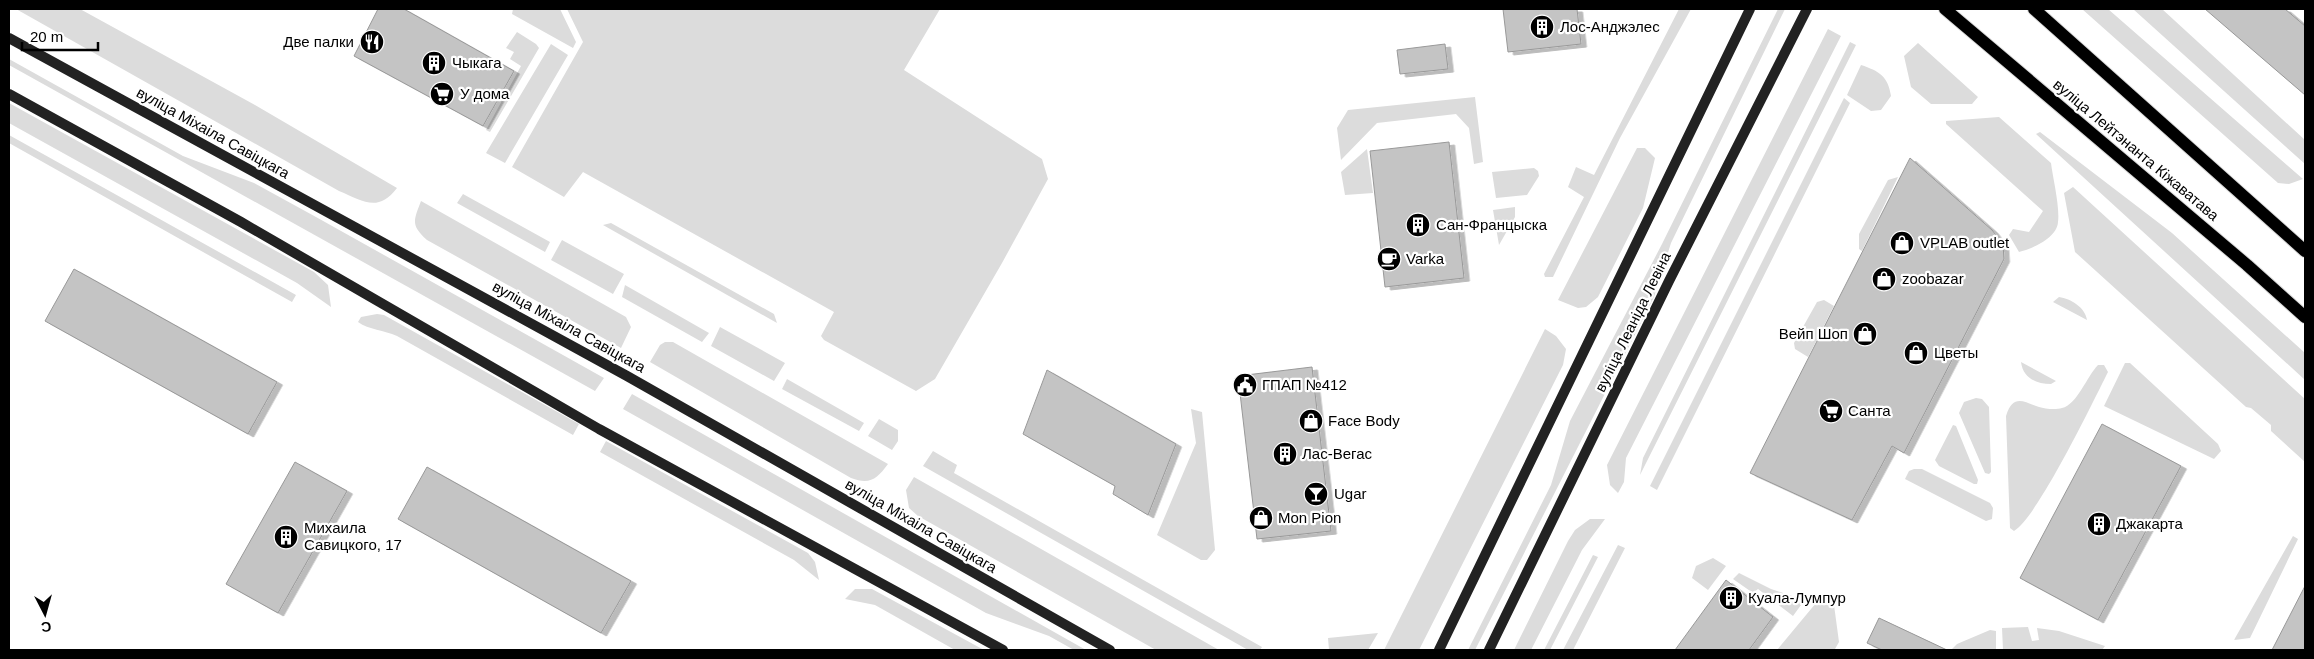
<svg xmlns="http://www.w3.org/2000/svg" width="2314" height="659" viewBox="0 0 2314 659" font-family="Helvetica,sans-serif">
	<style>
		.green { fill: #dcdcdc }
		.building { fill: #c4c4c4; stroke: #999; filter: url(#shadow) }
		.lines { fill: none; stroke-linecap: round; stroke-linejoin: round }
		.primary-casing { stroke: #dbdbdb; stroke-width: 14 }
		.secondary { stroke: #222; stroke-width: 10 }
		.primary { stroke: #000; stroke-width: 12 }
		.labels { text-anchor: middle; stroke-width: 4.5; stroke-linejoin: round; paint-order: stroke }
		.poi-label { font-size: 15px; fill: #000; stroke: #fff; text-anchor: start }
		.street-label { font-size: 15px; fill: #000; stroke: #fff }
	</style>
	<defs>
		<filter id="shadow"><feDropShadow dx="5.5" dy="3" stdDeviation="0" flood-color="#0004"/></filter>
	</defs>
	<rect width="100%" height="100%" fill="#fff"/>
	<path class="green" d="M16,9H80L255,105L397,188C378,213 363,201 339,191Z
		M513,9H560L576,42L573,48L512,14Z
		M567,9H940L904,70L1042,159L1048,179L1002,263L935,379L916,391L824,340L821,336L834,312L583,172L564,197L512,167L583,42Z
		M1679,9H1691L1620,138L1553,277H1545L1544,274L1584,197L1568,187L1576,167L1594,175Z
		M1778,9H1785L1671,243L1654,297L1475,650H1468L1551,485L1570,421L1662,244Z
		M2082,9H2108L2303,179L2289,184L2278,183Z
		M2133,9H2162L2305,140V164Z
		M1828,29L1841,36L1626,458L1624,482L1618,493L1610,485L1607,465Z
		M517,32L536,44L539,48L490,132L486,130L521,66L510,59L514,52L506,48Z
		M1850,42L1856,45L1640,475L1643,458Z
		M1918,43L1978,97L1972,104H1931L1911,87L1904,56Z
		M551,44L568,55L505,163L486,153Z
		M9,59L183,156L254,183L316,217L604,378L595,391L9,65Z
		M1861,65C1879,71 1888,76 1891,96L1881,110L1871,111L1847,95Z
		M1475,97L1483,162L1474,164L1469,128L1456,114L1377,123L1341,160L1337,128L1348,110Z
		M1844,98L1850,103L1657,490L1650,486Z
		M9,103L314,272L328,285L331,307L297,283L9,123Z
		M1999,117L2051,163C2053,179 2060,207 2058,222C2057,238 2032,249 2019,252L2009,235L2013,229L2029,232L2043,211L1946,124V121Z
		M2040,132L2172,233L2305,353V380L2036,134Z
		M9,135L296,295L292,302L9,143Z
		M1637,148H1645L1655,158L1643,208L1598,297L1586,307L1578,308L1558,300Z
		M1367,149L1373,193L1345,195L1341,172Z
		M1534,168L1538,171L1539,176L1527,195L1496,198L1492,172Z
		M1898,177L1862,251L1859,249V234L1888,180Z
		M2073,187L2305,399V462L2271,431V425L2251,408L2246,407L2075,252L2064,193Z
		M463,194L550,242L545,252L457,203Z
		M421,201L626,317L631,327L621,348L427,240C410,225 414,220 421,201Z
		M1515,207V217L1499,245L1493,210Z
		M611,223L774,314L777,323L603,225Z
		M562,240L624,274L613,294L551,260Z
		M625,285L709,333L702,342L622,297Z
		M2059,297C2071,299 2085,307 2087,320L2053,302Z
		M1824,300L1834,306L1808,357L1795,349L1794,343L1817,302Z
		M377,314L384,315L579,424L573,435L397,336C384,330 369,330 358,322L361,317Z
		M720,327L785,363L774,381L711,346Z
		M1545,329L1556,336L1566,349L1563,365L1419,650H1384Z
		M665,342H673L888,464C877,479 870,485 851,478L650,362L660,345Z
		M2021,362L2056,381L2051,384C2036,384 2023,378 2021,362Z
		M2125,363H2130L2218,444L2221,451L2214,459L2104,406Z
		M2098,365H2104L2108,372C2093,402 2037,518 2014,531L2010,528L2006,416C2013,393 2024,402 2039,407C2045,409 2056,410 2062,408C2077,405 2087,376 2098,365Z
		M787,379L864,423L859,431L782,389Z
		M632,394L1086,650H1074L1049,636L986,613L623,409Z
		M1976,398L1982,399L1989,407L1991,472L1989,474L1985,473L1959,413L1964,402Z
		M1191,409L1202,412L1215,550L1207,560H1201L1157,535L1196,443Z
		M879,419L898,430V441L892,450L868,436Z
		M1953,425L1956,426L1978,480L1977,484H1974L1939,466L1935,460Z
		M606,441L808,553L815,562L819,580L794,560L600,452Z
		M933,451L957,465L954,473L1262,647L1260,650H1248L923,466Z
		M1914,469H1922L1990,503L1993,508L1992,519L1986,521L1905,479L1909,471Z
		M914,477L1219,650H1156L918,516L909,508L906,490Z
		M1590,519H1605L1582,550L1531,650H1514L1568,541L1575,530Z
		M2293,536L2298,539L2250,638L2234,640Z
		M1618,545L1625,548L1573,650H1563Z
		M1593,555L1598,557L1550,650H1544Z
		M1713,558L1726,566L1708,590L1692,578L1696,566Z
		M1739,573L1771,589L1798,598L1801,601V605L1793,616L1758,589L1753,593L1733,579Z
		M855,589H872L984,650H955L875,605L845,599Z
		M1827,602L1834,605L1839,642L1835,649L1777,650L1816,603Z
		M2028,627L2032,641L2039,640L2037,628L2059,631L2105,646L2102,650H2003L2002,628Z
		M1990,630L1996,631V650H1951L1957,644Z
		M1378,633L1368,650H1329L1328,638Z"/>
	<path class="building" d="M378,9H404L514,71L483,126L354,56Z
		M1503,9H1577L1581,44L1508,52Z
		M2205,9H2285L2305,26V95Z
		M1445,44L1448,69L1400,74L1397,50Z
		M1449,142L1464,278L1385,287L1370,151Z
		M1910,158L1992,230L2003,244L2004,259L1904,453L1892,446L1852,520L1750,473Z
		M74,269L277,382L248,434L45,321Z
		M1312,367L1331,531L1257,539L1238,376Z
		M1047,370L1176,444L1148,515L1113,494L1115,486L1023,434Z
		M2102,424L2181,466L2098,620L2020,578Z
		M295,462L347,491L278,613L226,584Z
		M427,467L631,581L601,633L398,519Z
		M1726,580L1773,617L1749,650H1675Z
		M2305,586V650H2272Z
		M1879,618L1947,650H1882L1867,643Z"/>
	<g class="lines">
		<g class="primary-casing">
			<path id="primary" d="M1945,9L2247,265L2305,317
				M2034,9L2305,251"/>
		</g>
		<path class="secondary" d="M9,38L627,376L1110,650
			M9,94L241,222L599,429L1003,650
			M1439,650L1750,9
			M1489,650L1669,281L1807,9"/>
		<use href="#primary" class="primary"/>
	</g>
	<defs>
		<g id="building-disc" transform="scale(1.25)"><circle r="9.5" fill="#000" stroke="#fff"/><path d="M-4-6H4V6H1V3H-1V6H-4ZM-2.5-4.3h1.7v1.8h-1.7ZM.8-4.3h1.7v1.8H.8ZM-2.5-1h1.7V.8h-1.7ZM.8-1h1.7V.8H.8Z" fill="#fff"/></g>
		<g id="restaurant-disc" transform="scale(1.25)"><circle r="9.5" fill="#000" stroke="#fff"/><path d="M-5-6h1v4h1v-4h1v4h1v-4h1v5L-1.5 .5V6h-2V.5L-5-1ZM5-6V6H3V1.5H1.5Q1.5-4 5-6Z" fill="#fff"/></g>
		<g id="supermarket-disc" transform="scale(1.25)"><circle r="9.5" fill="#000" stroke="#fff"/><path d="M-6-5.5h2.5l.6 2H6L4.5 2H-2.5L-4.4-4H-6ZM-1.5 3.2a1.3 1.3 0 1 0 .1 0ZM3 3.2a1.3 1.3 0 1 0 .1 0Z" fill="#fff"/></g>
		<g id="shop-disc" transform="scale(1.25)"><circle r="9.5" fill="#000" stroke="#fff"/><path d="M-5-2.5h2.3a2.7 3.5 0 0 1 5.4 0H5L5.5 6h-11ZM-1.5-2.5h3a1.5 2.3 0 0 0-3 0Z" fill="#fff"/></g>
		<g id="cafe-disc" transform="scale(1.25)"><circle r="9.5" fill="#000" stroke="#fff"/><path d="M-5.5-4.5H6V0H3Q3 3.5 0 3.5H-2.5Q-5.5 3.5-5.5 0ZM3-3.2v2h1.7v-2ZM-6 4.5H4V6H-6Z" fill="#fff"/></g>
		<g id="civic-disc" transform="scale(1.25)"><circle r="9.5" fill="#000" stroke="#fff"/><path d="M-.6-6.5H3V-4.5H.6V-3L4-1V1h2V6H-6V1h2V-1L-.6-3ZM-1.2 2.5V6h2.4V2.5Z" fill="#fff"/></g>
		<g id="bar-disc" transform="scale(1.25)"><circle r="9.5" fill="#000" stroke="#fff"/><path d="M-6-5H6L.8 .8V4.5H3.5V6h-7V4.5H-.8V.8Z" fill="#fff"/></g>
	</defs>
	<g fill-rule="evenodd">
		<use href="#building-disc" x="1542" y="27"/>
		<use href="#restaurant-disc" x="372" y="42"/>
		<use href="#building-disc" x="434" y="63"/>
		<use href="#supermarket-disc" x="442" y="94"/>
		<use href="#building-disc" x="1418" y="225"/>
		<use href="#shop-disc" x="1902" y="243"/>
		<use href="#cafe-disc" x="1389" y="259"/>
		<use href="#shop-disc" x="1884" y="279"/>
		<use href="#shop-disc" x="1865" y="334"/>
		<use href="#shop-disc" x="1916" y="353"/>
		<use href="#civic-disc" x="1245" y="385"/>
		<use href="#supermarket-disc" x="1831" y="411"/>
		<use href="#shop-disc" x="1311" y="421"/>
		<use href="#building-disc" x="1285" y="454"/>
		<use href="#bar-disc" x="1316" y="494"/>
		<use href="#shop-disc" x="1261" y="518"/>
		<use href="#building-disc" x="2099" y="524"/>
		<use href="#building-disc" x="286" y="537"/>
		<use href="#building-disc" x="1731" y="598"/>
	</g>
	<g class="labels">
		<g class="poi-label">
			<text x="1560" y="32">Лос-Анджэлес</text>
			<text x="354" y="47" text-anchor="end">Две палки</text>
			<text x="452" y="68">Чыкага</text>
			<text x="460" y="99">У дома</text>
			<text x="1436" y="230">Сан-Францыска</text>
			<text x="1920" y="248">VPLAB outlet</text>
			<text x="1406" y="264">Varka</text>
			<text x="1902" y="284">zoobazar</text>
			<text x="1848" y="339" text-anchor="end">Вейп Шоп</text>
			<text x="1934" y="358">Цветы</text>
			<text x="1262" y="390">ГПАП №412</text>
			<text x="1848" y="416">Санта</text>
			<text x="1328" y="426">Face Body</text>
			<text x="1302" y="459">Лас-Вегас</text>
			<text x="1334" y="499">Ugar</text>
			<text x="1278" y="523">Mon Pion</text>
			<text x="2116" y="529">Джакарта</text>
			<text x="304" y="533">Михаила<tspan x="304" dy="17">Савицкого, 17</tspan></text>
			<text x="1748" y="603">Куала-Лумпур</text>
		</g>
		<g class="street-label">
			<text transform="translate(213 133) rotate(29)" y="5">вуліца Міхаіла Савіцкага</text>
			<text transform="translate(2136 150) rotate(40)" y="5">вуліца Лейтэнанта Кіжаватава</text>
			<text transform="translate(1633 322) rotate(-64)" y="5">вуліца Леаніда Левіна</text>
			<text transform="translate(569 327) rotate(29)" y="5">вуліца Міхаіла Савіцкага</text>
			<text transform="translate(921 526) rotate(30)" y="5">вуліца Міхаіла Савіцкага</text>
		</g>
	</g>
	<rect width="2314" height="659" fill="none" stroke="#000000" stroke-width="20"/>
	<g transform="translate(45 614) rotate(174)" stroke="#ffffff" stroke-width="4" paint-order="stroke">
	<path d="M0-4L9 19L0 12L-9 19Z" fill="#000000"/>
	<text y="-8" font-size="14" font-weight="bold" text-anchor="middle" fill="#000000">С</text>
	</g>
	<path d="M22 42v8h76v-8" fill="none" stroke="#000000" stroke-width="2.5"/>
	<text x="30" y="42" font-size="15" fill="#000000" stroke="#ffffff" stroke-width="4" paint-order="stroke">20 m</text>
</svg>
